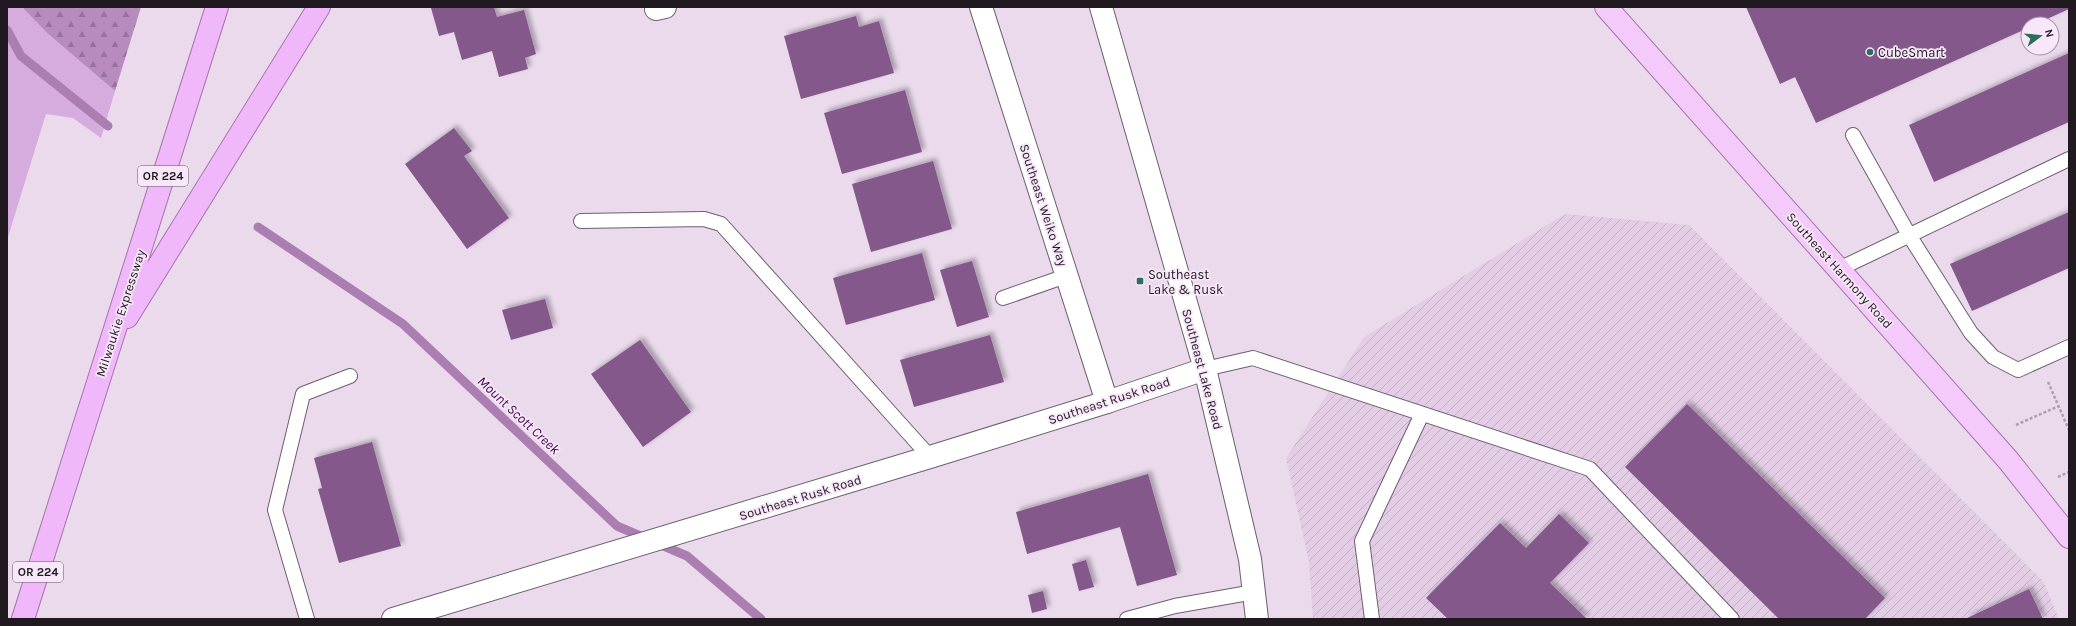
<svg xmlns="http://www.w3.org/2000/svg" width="2076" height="626" viewBox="0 0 2076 626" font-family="Karla,sans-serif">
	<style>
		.industrial { fill: url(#industrial-furrows) }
		.green { fill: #d6abdd }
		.forest { fill: url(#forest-firs) }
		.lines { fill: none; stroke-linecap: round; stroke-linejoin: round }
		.stream { stroke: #ab7eb2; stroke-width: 9 }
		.building { fill: #84598b; filter: url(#shadow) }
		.service-casing { stroke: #6d5f6f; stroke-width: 16 }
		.minor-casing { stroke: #6d5f6f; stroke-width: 24 }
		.tertiary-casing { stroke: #6d5f6f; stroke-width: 24 }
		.primary-casing { stroke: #a575ac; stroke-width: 24 }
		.trunk-casing { stroke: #a575ac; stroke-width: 24 }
		.path { stroke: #ada0ae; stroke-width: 2.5; stroke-dasharray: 3 2; stroke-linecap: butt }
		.service { stroke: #fff; stroke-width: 14 }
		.minor { stroke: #fff; stroke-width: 22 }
		.tertiary { stroke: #fff; stroke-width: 22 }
		.primary { stroke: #f4cafb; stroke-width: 22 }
		.trunk { stroke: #f0b8fa; stroke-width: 22 }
		.poi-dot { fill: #2e6d5b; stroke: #f7e7f9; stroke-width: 1.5 }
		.labels { text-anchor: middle; stroke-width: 3.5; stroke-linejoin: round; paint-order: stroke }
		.shield { fill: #f7e7f9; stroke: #605861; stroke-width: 1 }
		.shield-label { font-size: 12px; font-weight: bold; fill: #201a20 }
		.poi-label { font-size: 13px; fill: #201a20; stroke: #f7e7f9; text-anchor: start }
		.street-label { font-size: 13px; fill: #201a20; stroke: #f7e7f9 }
		.water-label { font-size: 14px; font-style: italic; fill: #440a4c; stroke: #f7e7f9 }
	</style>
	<defs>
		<pattern id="industrial-furrows" width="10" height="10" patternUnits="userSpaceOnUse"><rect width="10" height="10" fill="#e2cde5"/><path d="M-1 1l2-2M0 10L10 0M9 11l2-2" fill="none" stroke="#c2afc4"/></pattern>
		<pattern id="forest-firs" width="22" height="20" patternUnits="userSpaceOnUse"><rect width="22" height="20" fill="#b88bbf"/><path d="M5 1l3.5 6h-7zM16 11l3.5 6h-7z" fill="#95719b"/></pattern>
		<filter id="shadow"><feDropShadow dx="3.5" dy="-3.5" stdDeviation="2" flood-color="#0004"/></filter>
	</defs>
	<rect width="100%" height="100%" fill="#eadaec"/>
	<path class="industrial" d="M1565,214L1689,225L2043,581L2059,619H1313L1309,562L1286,458L1364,337Z"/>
	<path class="green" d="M7,7H22L47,33L115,91L101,138L73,118L46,114L7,240Z"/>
	<path class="forest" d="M22,7H141L115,91L47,33Z"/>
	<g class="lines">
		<path class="stream" d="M7,30L21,56L108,126
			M258,227L403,324L617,526L687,556L761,619"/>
	</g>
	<path class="building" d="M434,7H494L497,17L524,10L536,54L525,58L528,69L499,77L492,51L462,60L454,32L439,36L431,8Z
		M1746,7H2069V9L2036,24H2028V28L1816,123L1795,77L1780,84Z
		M856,16L859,27L879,21L894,73L801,99L784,36Z
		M2069,53V122L1934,182L1909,125Z
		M905,90L922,152L842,174L824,113Z
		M454,128L472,151L464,156L509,218L467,249L405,164Z
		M933,161L952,229L871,252L852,184Z
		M2069,212V268L1972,311L1950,264Z
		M922,253L935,300L846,325L833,278Z
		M972,261L989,317L957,327L940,270Z
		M545,299L553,328L511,340L502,310Z
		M990,335L1004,382L914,407L900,360Z
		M640,340L691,412L643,447L591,374Z
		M1687,404L1885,598L1865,619H1779L1625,467Z
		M372,442L401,546L339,563L318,489L322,488L314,458Z
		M1148,474L1177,575L1137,586L1120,527L1027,554L1016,512Z
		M1559,514L1589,543L1550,583L1587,619H1448L1426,598L1500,523L1526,548Z
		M1086,560L1094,587L1079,591L1072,564Z
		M2029,589L2043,619H1965Z
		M1043,591L1047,609L1032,613L1028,595Z"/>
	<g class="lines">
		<g class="service-casing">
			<path id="service" d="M1853,135L1909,235L1971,333L1993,357L2018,370L2069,347
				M581,221L704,219L721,224L930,457
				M1839,269L2069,159
				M1003,298L1066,276
				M1205,369L1253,358L1590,469L1732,619
				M307,619L275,510L303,394L350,376
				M1127,619L1175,606L1254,592
				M1372,619L1362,541L1422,414"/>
		</g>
		<g class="minor-casing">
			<path id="minor" d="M981,7L1107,402
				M656,9L665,7"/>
		</g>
		<g class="tertiary-casing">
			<path id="tertiary" d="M1101,7L1205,369L1250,559L1257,619
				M393,619L930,457L1107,402L1205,369"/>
		</g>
		<g class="primary-casing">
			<path id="primary" d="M1606,7L2008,460L2069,537"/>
		</g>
		<g class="trunk-casing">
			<path id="trunk" d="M127,317L319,7
				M23,619L217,7"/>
		</g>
		<path class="path" d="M2048,382L2069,430
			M2016,425L2059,406
			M2058,477L2069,472"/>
		<use href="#service" class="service"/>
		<use href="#minor" class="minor"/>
		<use href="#tertiary" class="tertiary"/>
		<use href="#primary" class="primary"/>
		<use href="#trunk" class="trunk"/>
	</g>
	<g class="poi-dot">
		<circle cx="1870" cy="52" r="4"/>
		<rect x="1136" y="277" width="8" height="8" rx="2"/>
	</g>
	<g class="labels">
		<g class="shield">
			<rect x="138" y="166" width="50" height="20" rx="3"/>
			<rect x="13" y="562" width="50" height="20" rx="3"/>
		</g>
		<g class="shield-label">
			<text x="163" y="180">OR 224</text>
			<text x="38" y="576">OR 224</text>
		</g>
		<g class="poi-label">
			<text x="1878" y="57">CubeSmart</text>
			<text x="1148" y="279">Southeast<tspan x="1148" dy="15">Lake &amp; Rusk</tspan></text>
		</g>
		<g class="street-label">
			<text transform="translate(1044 205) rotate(72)" y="5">Southeast Weiko Way</text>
			<text transform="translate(1840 270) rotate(48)" y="5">Southeast Harmony Road</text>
			<text transform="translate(120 313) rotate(-72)" y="5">Milwaukie Expressway</text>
			<text transform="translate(1203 369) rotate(75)" y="5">Southeast Lake Road</text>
			<text transform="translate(1109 400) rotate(-18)" y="5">Southeast Rusk Road</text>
			<text transform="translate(800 497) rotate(-17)" y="5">Southeast Rusk Road</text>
		</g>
		<g class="water-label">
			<text transform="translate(519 415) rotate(43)" y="5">Mount Scott Creek</text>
		</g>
	</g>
	<rect width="2076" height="626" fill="none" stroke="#201a20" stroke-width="16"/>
	<g transform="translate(2040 36) rotate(74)"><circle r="19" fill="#f7e7f9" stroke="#a195a2"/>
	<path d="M0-3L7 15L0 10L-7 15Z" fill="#2e6d5b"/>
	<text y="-6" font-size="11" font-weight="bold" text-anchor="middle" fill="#201a20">N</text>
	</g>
</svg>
